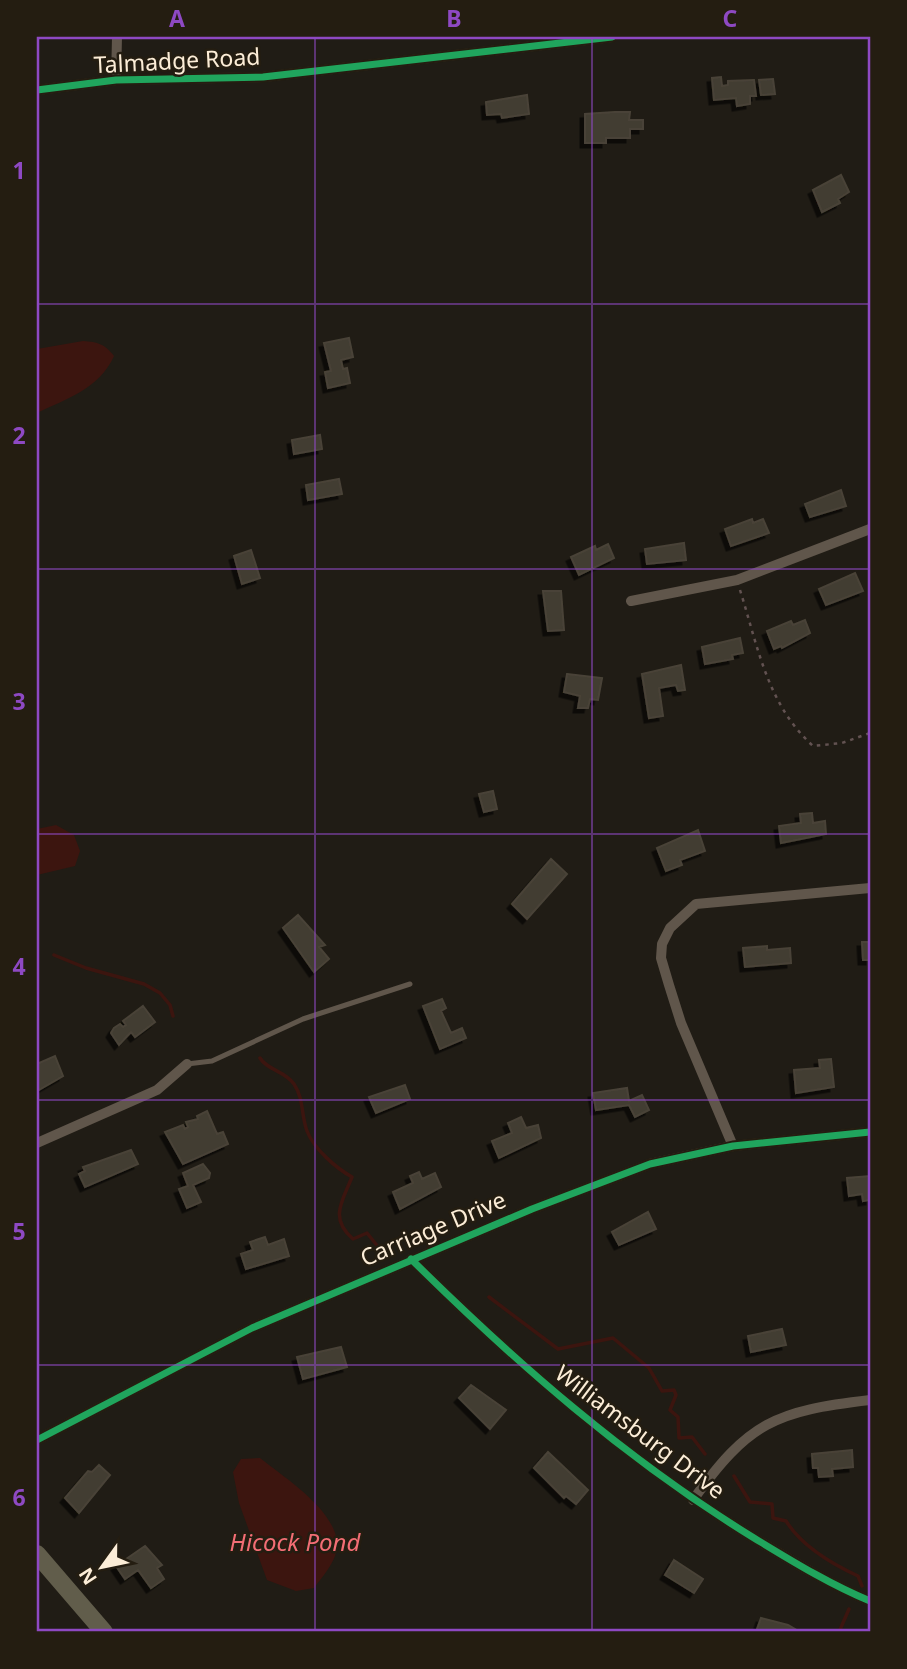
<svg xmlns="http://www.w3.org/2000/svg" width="907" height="1669" viewBox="0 0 907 1669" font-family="'Noto Sans',sans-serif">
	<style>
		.water { fill: #3c150f }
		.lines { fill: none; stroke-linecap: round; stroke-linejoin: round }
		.stream { stroke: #3c150f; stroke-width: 3.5 }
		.building { fill: #423d33; stroke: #494337; stroke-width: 2; filter: url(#shadow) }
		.path { stroke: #625251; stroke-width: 2.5; stroke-dasharray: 3.5 5; stroke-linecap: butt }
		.service { stroke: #60564b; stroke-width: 5 }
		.minor { stroke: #60564b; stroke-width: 10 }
		.primary { stroke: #615d4b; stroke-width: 18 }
		.cycleway-casing { stroke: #241d11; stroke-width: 11 }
		.cycleway { stroke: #20a55d; stroke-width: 7 }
		.grid { fill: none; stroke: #8e49c3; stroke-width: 2; stroke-opacity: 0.55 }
		.labels { text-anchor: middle; stroke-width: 5; stroke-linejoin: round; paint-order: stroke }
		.street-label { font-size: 23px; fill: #fcedd7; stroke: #241d11 }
		.water-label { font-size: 24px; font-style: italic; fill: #f36e75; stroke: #241d11 }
		.neatline { fill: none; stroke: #8e49c3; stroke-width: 2.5 }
		.grid-label { font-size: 23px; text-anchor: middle; font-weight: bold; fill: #8e49c3 }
	</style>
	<defs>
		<filter id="shadow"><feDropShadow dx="-4.5" dy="4.5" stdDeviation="0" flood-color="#0009"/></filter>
	</defs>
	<rect width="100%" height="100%" fill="#201c15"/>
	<path class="water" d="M83,341C98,342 105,344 114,356C99,389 68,398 37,413V349Z
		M56,825L74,835L80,851L75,866L37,875V829Z
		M260,1458C285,1478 331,1507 337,1540C340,1557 324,1575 314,1588L296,1591L267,1580L239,1503L233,1472L241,1459Z"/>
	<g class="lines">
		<path class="stream" d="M54,955L86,968L144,984L160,993L170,1005L173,1016
			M260,1058C267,1070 285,1071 294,1084C304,1099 301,1115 307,1131C314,1149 336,1168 352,1177C342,1202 329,1218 353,1239L367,1233L383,1253
			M489,1297L558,1349L613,1338L649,1368L662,1391L674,1390L676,1395L670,1410L678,1417L679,1438L692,1437L705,1454
			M734,1476L750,1502L772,1504L773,1518L786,1521C801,1545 832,1564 858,1576L862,1586
			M839,1632L849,1609"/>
	</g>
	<path class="building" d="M721,77L722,86L728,85V81L754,80L756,96H750V104L737,106L736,98L714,100L712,78Z
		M773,79L775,94L761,95L759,80Z
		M527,95L529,114L502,118L501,114L487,115L486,102Z
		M615,112H630L629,120H643V129H630V138H606V143H585V114Z
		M841,175L849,192L838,199L840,203L822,212L813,190Z
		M349,338L353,357L341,360L343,369L347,368L350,383L328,388L325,372L331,371L324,343Z
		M320,435L322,449L294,454L292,440Z
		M339,479L342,494L308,500L306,485Z
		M841,490L846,506L810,517L805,504Z
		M752,519L753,523L763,519L769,533L731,546L725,529Z
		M684,543L686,560L647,564L645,549Z
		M608,544L614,558L579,575L571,557L595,546L596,550Z
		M251,550L260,578L242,584L234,556Z
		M855,573L863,591L826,605L819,589Z
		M543,591H561L564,630L548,631Z
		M805,620L810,633L782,648L781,646L774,649L767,631L791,621L793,625Z
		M740,638L743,653L732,655L733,659L705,664L702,647Z
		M681,665L685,690L678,691L676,685L659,688L663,716L649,718L642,674Z
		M567,674L602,678L598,700L590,699L588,708H578L580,696L564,692Z
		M493,791L497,809L484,812L479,794Z
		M812,813L813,823L825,821L826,834L781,843L779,826L801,823L800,814Z
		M698,830L705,851L680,860L682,865L666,871L657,848Z
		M551,859L567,874L527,919L512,904Z
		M298,915L325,945L319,947L329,959L314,972L283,928Z
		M862,942H870V960H863Z
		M767,946V950L790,948L791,963L745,967L743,948Z
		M442,999L446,1008L441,1011L451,1033L462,1028L466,1038L440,1049L423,1006Z
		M143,1006L155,1022L135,1037L131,1032L119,1045L111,1033L114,1028L120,1024L123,1027L126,1025L123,1021Z
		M55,1056L63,1076L37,1091V1064Z
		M831,1059L834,1087L796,1093L794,1070L820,1068L819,1060Z
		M405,1085L410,1099L376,1113L369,1097Z
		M627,1088L629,1101L642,1095L649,1110L635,1117L629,1105L596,1110L593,1093Z
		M207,1111L217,1134L223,1132L228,1144L183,1164L165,1132L183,1125L185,1129L188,1127L186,1122L198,1119L197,1116Z
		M521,1117L526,1128L538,1125L541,1138L499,1158L492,1141L512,1133L508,1123Z
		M131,1150L138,1164L85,1187L79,1174L85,1171L83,1167Z
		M203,1164L210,1173L209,1178L193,1185L201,1202L187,1208L179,1189L188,1186L183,1173Z
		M419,1172L422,1179L435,1173L441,1187L400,1209L393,1192L413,1183L410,1176Z
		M870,1176V1200L863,1201L862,1194L849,1196L847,1178Z
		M648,1212L656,1229L619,1245L612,1232Z
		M265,1237L268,1245L284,1239L289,1256L246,1269L241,1254L253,1250L250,1242Z
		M782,1329L786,1345L751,1352L748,1336Z
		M341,1347L347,1367L303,1379L297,1357Z
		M471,1385L506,1410L490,1429L459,1398Z
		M852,1450L853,1467L832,1469L833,1476L819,1477L818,1468H813L812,1454Z
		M548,1452L588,1490L576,1504L566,1496L564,1498L534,1468Z
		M99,1465L110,1475L79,1513L65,1498L88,1471L92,1472Z
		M145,1546L162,1565L157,1568L164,1579L151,1588L138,1570L125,1579L116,1566Z
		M674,1560L703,1579L694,1593L665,1575Z
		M761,1618L788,1625L800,1632H756Z"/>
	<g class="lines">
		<path class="path" d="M740,590C758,647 767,704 813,746L842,743L870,733"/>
		<path class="service" d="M187,1064L212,1061L303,1019L410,984"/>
		<path class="minor" d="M116,80L117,37
			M37,90L116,80L263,77L612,37
			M631,601L737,580L870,529
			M37,1143L157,1090L187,1064
			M733,1146L681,1023L669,985L661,958L662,944L670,928L696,904L870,888
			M411,1259C516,1363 627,1460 754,1538C792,1561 829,1584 870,1601
			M37,1440L252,1328L532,1209L650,1164L733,1146L870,1132
			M693,1500C749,1422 775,1411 870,1400"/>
		<path class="primary" d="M37,1554L104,1632"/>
		<g class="cycleway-casing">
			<path id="cycleway" d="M37,90L116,80L263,77L612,37
				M411,1259C516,1363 627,1460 754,1538C792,1561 829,1584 870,1601
				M37,1440L252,1328L532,1209L650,1164L733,1146L870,1132"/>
		</g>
		<use href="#cycleway" class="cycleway"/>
	</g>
	<path class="grid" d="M315,37V1632M592,37V1632M37,304H870M37,569H870M37,834H870M37,1100H870M37,1365H870"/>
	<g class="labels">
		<g class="street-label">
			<text transform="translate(177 61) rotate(-3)" y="8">Talmadge Road</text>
			<text transform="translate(433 1229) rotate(-23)" y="8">Carriage Drive</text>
			<text transform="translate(640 1432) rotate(37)" y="8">Williamsburg Drive</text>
		</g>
		<g class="water-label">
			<text x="295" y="1551">Hicock Pond</text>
		</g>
	</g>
	<rect width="907" height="1669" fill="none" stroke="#241d11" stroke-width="77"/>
	<g transform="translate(102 1567) rotate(237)" stroke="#241d11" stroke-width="5" paint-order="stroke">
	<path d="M0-5L12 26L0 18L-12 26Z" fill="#fcedd7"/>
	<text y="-10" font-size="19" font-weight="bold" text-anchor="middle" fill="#fcedd7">N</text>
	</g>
	<rect x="38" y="38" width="831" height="1592" class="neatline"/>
	<g class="grid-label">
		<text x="177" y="27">A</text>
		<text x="454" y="27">B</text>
		<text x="730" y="27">C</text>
		<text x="19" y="179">1</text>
		<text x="19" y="444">2</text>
		<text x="19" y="710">3</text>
		<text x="19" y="975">4</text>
		<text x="19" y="1240">5</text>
		<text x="19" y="1506">6</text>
	</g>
</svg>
